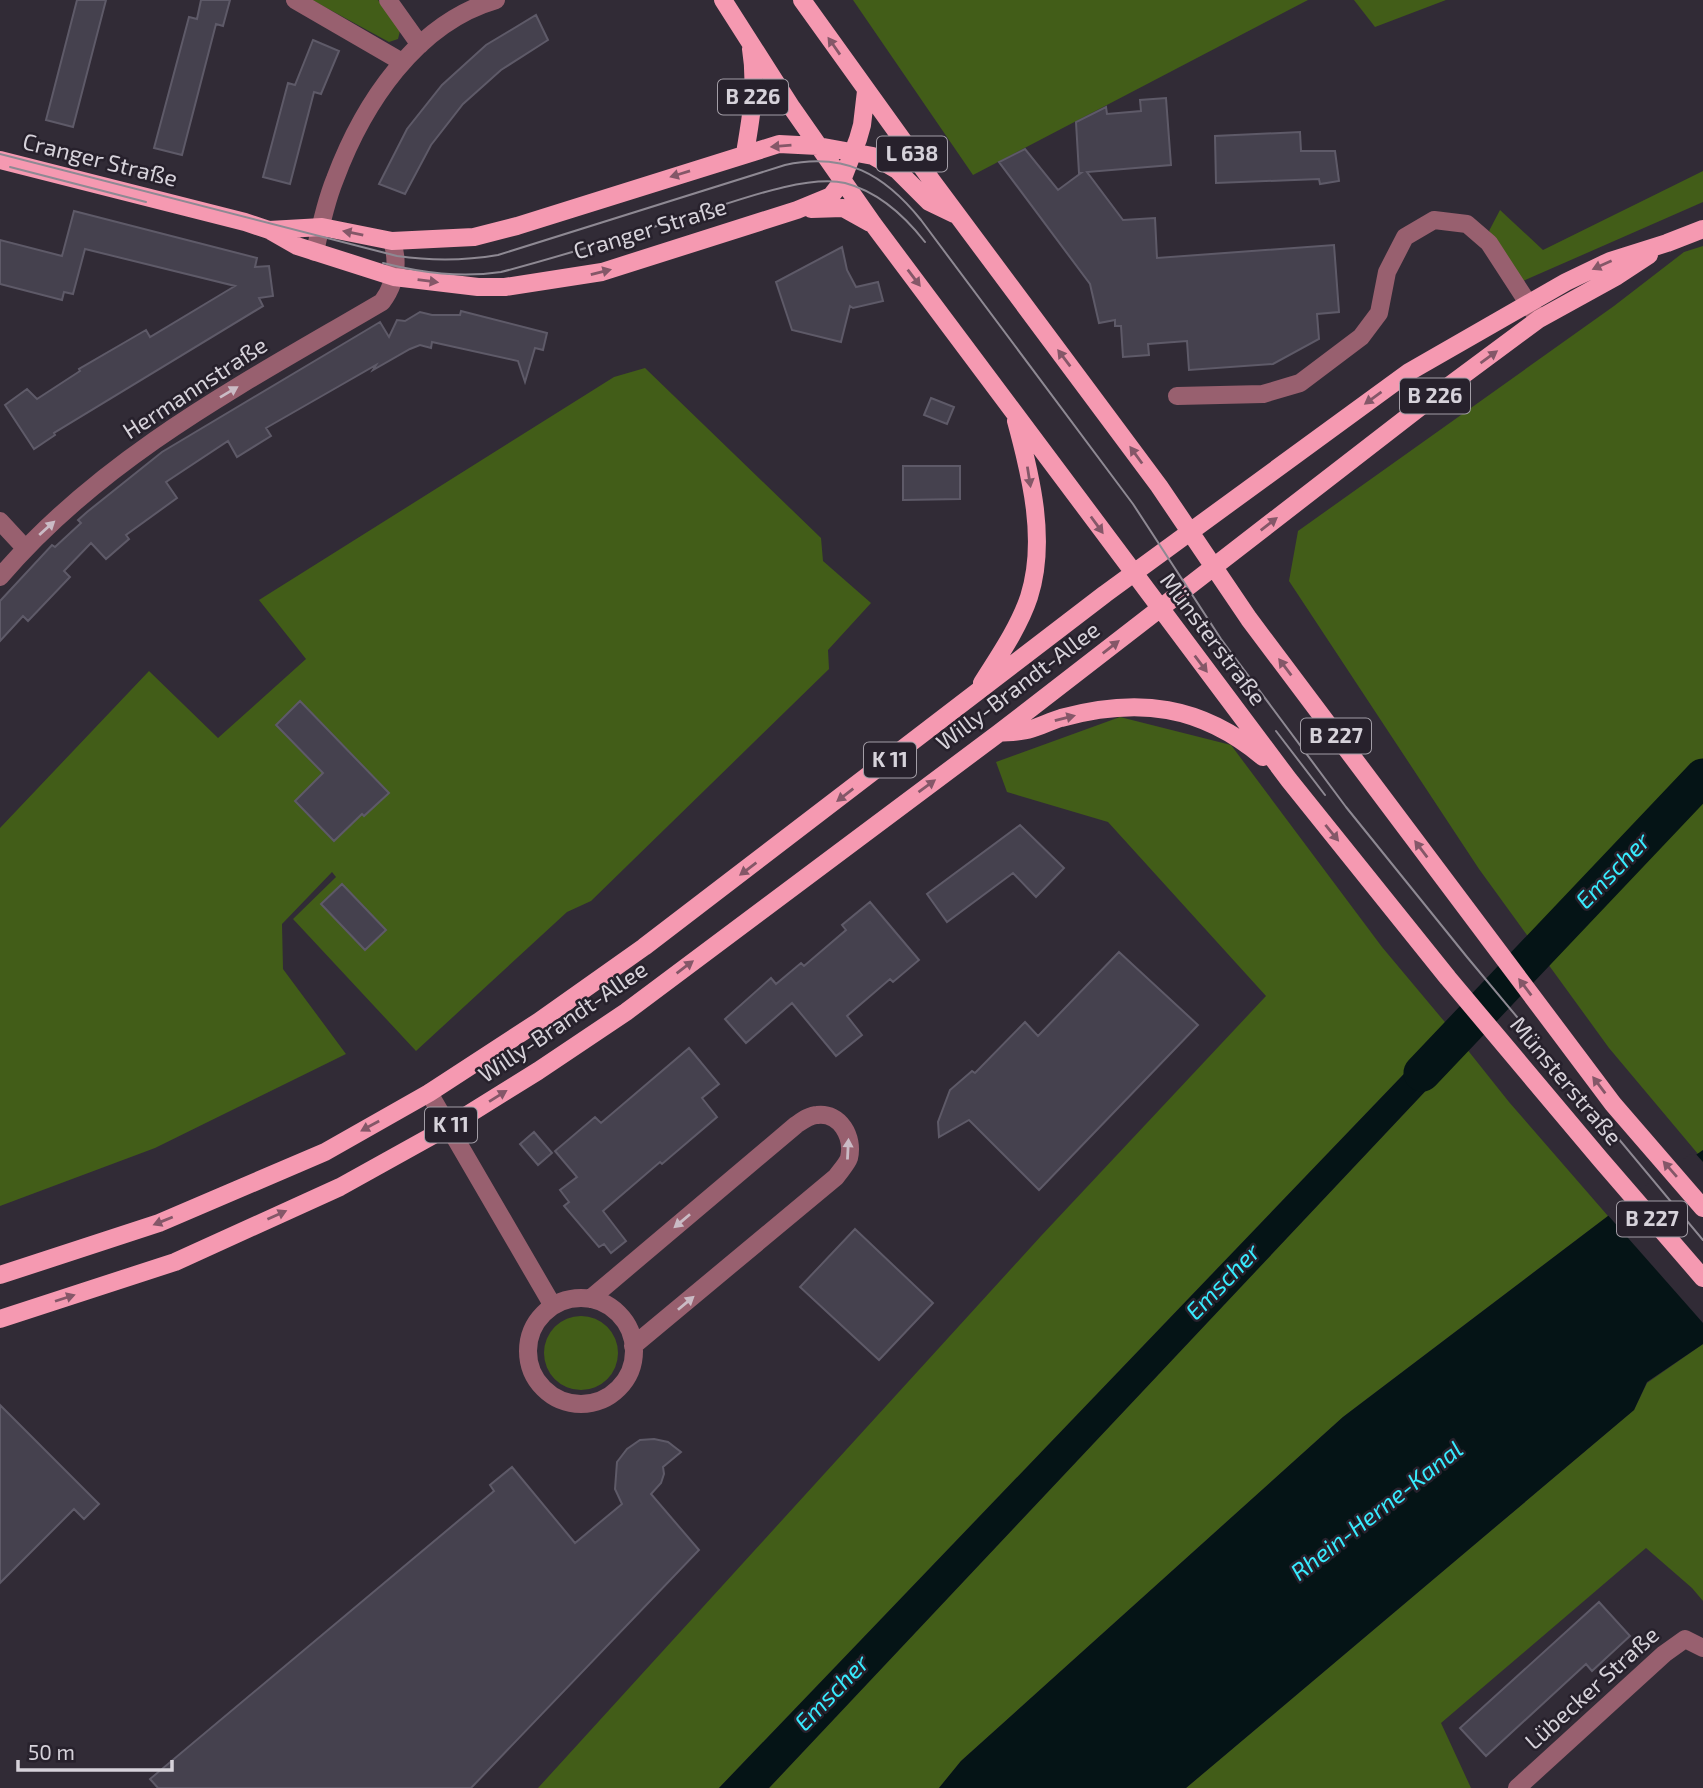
<svg xmlns="http://www.w3.org/2000/svg" width="1703" height="1788" viewBox="0 0 1703 1788" font-family="'Exo 2',sans-serif">
	<style>
		.green { fill: #425d18 }
		.water { fill: #051416 }
		.pier { fill: #312b36 }
		.lines { fill: none; stroke-linecap: round; stroke-linejoin: round }
		.river { stroke: #051416; stroke-width: 37 }
		.building { fill: #45414e; stroke: #5e5a68; stroke-width: 2 }
		.minor { stroke: #98606f; stroke-width: 18 }
		.major { stroke: #f599b1; stroke-width: 18 }
		.tram { stroke: #8e8993; stroke-width: 2 }
		.oneway { fill: #845768 }
		.oneway2 { fill: #cabbc5 }
		.labels { text-anchor: middle; stroke-width: 5; stroke-linejoin: round; paint-order: stroke }
		.shield { fill: #27212c; stroke: #a29da6; stroke-width: 2 }
		.shield-label { font-size: 21px; font-weight: bold; fill: #d6d2da }
		.street-label { font-size: 23px; fill: #d6d2da; stroke: #27212c }
		.water-label { font-size: 24px; font-style: italic; fill: #38ebfe; stroke: #27212c }
	</style>
	<rect width="100%" height="100%" fill="#312b36"/>
	<path class="green" d="M312,0H378L400,31L398,39L389,42Z
		M853,0H1308L973,175Z
		M1354,0H1446L1375,27Z
		M1703,171V202L1523,281L1489,231L1500,210L1543,250Z
		M1703,246V1151L1698,1154L1609,1048L1479,869L1289,581L1298,531L1614,306L1684,252Z
		M645,368L821,538L823,561L871,603L828,650L829,669L591,901L567,912L416,1051L293,919L336,877L332,872L282,924L283,969L346,1054L155,1148L0,1206V828L149,671L218,738L306,659L259,600L614,377Z
		M1120,717L1231,745L1382,947L1449,1027L719,1788H538L1041,1236L1266,996L1108,822L1007,792L996,762Z
		M1466,1048L1509,1102L1608,1216L1343,1417L961,1761L939,1788H769Z
		M544 1353a37 37 0 1 1 74 0a37 37 0 1 1-74 0Z
		M1703,1344V1601L1692,1588L1646,1548L1441,1723L1471,1788H1186L1634,1410L1647,1383Z"/>
	<path class="water" d="M1449,1027L1466,1048L769,1788H719Z
		M1703,1150V1344L1647,1382L1634,1410L1186,1788H939L961,1761L1343,1417L1608,1216Z"/>
	<path class="pier" d="M1694,1152L1703,1162V1323L1606,1213Z"/>
	<g class="lines">
		<path class="river" d="M1422,1073L1703,777"/>
	</g>
	<path class="building" d="M77,0H106L73,127L46,120Z
		M201,0H230L223,26L216,24L182,155L154,148L189,17L197,19Z
		M536,15L548,40L501,70L463,104L431,145L405,194L379,184L407,129L442,85L486,45Z
		M313,40L339,51L321,94L314,92L290,184L263,177L288,83L295,85Z
		M1166,98L1171,165L1087,172L1123,220L1155,218L1157,258L1334,245L1339,312L1317,314L1319,339L1273,364L1189,370L1187,341L1148,344L1149,355L1123,357L1121,326H1115V320L1099,323L1090,284L999,162L1025,149L1058,190L1081,173H1079L1076,122L1106,107L1107,114L1141,111L1140,100Z
		M1300,132L1301,151H1335L1339,181L1320,184L1319,179L1216,183L1215,136Z
		M74,211L257,258L255,267L269,266L273,296L259,298L263,306L54,433L55,435L34,449L5,405L27,389L37,399L80,371L79,369L146,330L150,337L235,286L85,249L73,294L64,292L62,300L0,284V240L62,256Z
		M842,247L847,270L856,287L878,282L883,301L853,308L850,306L841,342L792,330L776,282Z
		M461,311L547,333L543,350L535,348L525,382L518,361L432,342L431,348L420,345L410,349L373,370L376,365L266,428L271,436L237,457L228,441L166,482L177,498L126,535L129,539L106,559L91,543L64,571L70,577L28,621L23,616L0,641V601L52,545L55,547L81,523L78,520L87,512L162,452L380,322L389,337L397,320L405,321L420,312L432,315H460Z
		M931,398L954,407L947,424L924,415Z
		M903,466H960V499L903,500Z
		M300,701L389,793L364,816L362,814L334,841L295,801L323,773L276,725Z
		M1020,825L1064,868L1036,897L1013,873L947,922L927,894Z
		M342,884L386,930L365,950L321,904Z
		M870,902L919,960L893,982L890,979L847,1016L862,1035L836,1056L792,1003L746,1043L725,1019L771,978L776,984L801,963L804,966L846,930L842,925Z
		M1119,952L1198,1025L1039,1190L969,1120L939,1137L938,1122L950,1090L972,1071L975,1073L1025,1022L1038,1036Z
		M689,1048L719,1084L702,1098L717,1117L662,1164L660,1162L603,1211L626,1241L611,1253L604,1244L599,1247L564,1206L569,1202L560,1190L577,1177L555,1151L595,1117L601,1123Z
		M534,1132L552,1153L538,1165L520,1144Z
		M855,1229L933,1303L879,1360L800,1287Z
		M0,1405L99,1504L84,1519L74,1509L0,1583Z
		M654,1439L668,1442L681,1452L663,1467L664,1474L661,1483L651,1494L699,1550L471,1788H158L150,1779L494,1491L490,1485L512,1467L575,1543L622,1504L615,1489L617,1462L627,1449L640,1440Z
		M1599,1602L1630,1636L1592,1671L1586,1664L1486,1756L1460,1728Z"/>
	<g class="lines">
		<path class="minor" d="M295,0L402,62
			M388,0L420,45
			M315,252C320,228 326,201 335,179C363,104 416,23 496,0
			M1177,396L1263,394L1300,383L1361,337L1379,313L1387,272L1405,237L1434,220L1467,224L1489,243L1537,317
			M0,521L25,548
			M0,577C104,455 246,382 382,302C396,283 399,263 392,241
			M429,1093L553,1306
			M528 1351a53 53 0 1 1 106 0a53 53 0 1 1-106 0Z
			M590,1299L796,1125C802,1121 810,1115 817,1115C840,1112 854,1137 849,1158C847,1164 840,1171 836,1177L633,1346
			M1517,1788L1664,1654L1685,1639L1703,1648"/>
		<path class="major" d="M723,0L792,108L873,224L1289,780L1448,978L1601,1160L1703,1278
			M802,0L932,181L1159,486L1249,619L1613,1104L1703,1208
			M745,153C751,118 757,85 751,49
			M0,160L245,222L269,230L297,246L394,277L478,287H505L602,272L797,210L831,196L841,183L858,139L862,125L866,91
			M811,209L843,208L870,223
			M269,230L322,227L392,241L474,237L517,226L779,144L818,146L873,156L897,170L929,202L954,214
			M982,683C999,656 1019,627 1029,597C1047,541 1031,476 1016,421
			M999,733C1009,732 1021,732 1031,729C1041,726 1051,721 1061,718C1138,697 1201,705 1263,757
			M0,1275L159,1223L325,1152L429,1093L538,1022L644,947L1105,594L1409,372L1566,282L1610,261L1667,243L1703,229
			M0,1319L175,1262L340,1187L448,1127L538,1071L626,1012L999,733L1419,408L1539,319L1617,276L1649,255"/>
		<path class="tram" d="M0,154L397,256C432,261 463,261 498,255L785,165C845,152 884,174 921,220L1133,504L1221,639L1346,807L1467,957L1703,1240
			M10,167L146,202
			M383,263C423,273 460,278 501,272C567,255 631,234 695,214C734,202 806,174 845,183C879,192 904,215 925,242
			M1276,731L1325,795"/>
	</g>
	<defs><path id="oneway-solid" d="M-6-.8H1V-3.2L6.5 0L1 3.2V.8H-6Z" transform="scale(1.75)"/></defs>
	<g class="oneway">
		<use href="#oneway-solid" transform="translate(834 46) rotate(-125)"/>
		<use href="#oneway-solid" transform="translate(781 146) rotate(175)"/>
		<use href="#oneway-solid" transform="translate(680 174) rotate(163)"/>
		<use href="#oneway-solid" transform="translate(353 233) rotate(-168)"/>
		<use href="#oneway-solid" transform="translate(1602 265) rotate(156)"/>
		<use href="#oneway-solid" transform="translate(601 272) rotate(-14)"/>
		<use href="#oneway-solid" transform="translate(914 278) rotate(53)"/>
		<use href="#oneway-solid" transform="translate(428 281) rotate(7)"/>
		<use href="#oneway-solid" transform="translate(1489 357) rotate(-36)"/>
		<use href="#oneway-solid" transform="translate(1064 358) rotate(-127)"/>
		<use href="#oneway-solid" transform="translate(1373 398) rotate(144)"/>
		<use href="#oneway-solid" transform="translate(1136 455) rotate(-126)"/>
		<use href="#oneway-solid" transform="translate(1029 477) rotate(81)"/>
		<use href="#oneway-solid" transform="translate(1269 524) rotate(-38)"/>
		<use href="#oneway-solid" transform="translate(1097 525) rotate(54)"/>
		<use href="#oneway-solid" transform="translate(1111 647) rotate(-38)"/>
		<use href="#oneway-solid" transform="translate(1201 664) rotate(53)"/>
		<use href="#oneway-solid" transform="translate(1285 667) rotate(-127)"/>
		<use href="#oneway-solid" transform="translate(1065 718) rotate(-14)"/>
		<use href="#oneway-solid" transform="translate(927 786) rotate(-36)"/>
		<use href="#oneway-solid" transform="translate(845 795) rotate(142)"/>
		<use href="#oneway-solid" transform="translate(1332 833) rotate(51)"/>
		<use href="#oneway-solid" transform="translate(1421 849) rotate(-127)"/>
		<use href="#oneway-solid" transform="translate(748 869) rotate(143)"/>
		<use href="#oneway-solid" transform="translate(685 967) rotate(-37)"/>
		<use href="#oneway-solid" transform="translate(1525 987) rotate(-127)"/>
		<use href="#oneway-solid" transform="translate(1599 1085) rotate(-127)"/>
		<use href="#oneway-solid" transform="translate(498 1096) rotate(-32)"/>
		<use href="#oneway-solid" transform="translate(370 1126) rotate(151)"/>
		<use href="#oneway-solid" transform="translate(1670 1169) rotate(-131)"/>
		<use href="#oneway-solid" transform="translate(277 1215) rotate(-24)"/>
		<use href="#oneway-solid" transform="translate(163 1221) rotate(158)"/>
		<use href="#oneway-solid" transform="translate(65 1298) rotate(-18)"/>
	</g>
	<g class="oneway2">
		<use href="#oneway-solid" transform="translate(229 392) rotate(-31)"/>
		<use href="#oneway-solid" transform="translate(47 528) rotate(-42)"/>
		<use href="#oneway-solid" transform="translate(848 1149) rotate(-87)"/>
		<use href="#oneway-solid" transform="translate(682 1221) rotate(140)"/>
		<use href="#oneway-solid" transform="translate(686 1303) rotate(-40)"/>
	</g>
	<g class="labels">
		<g class="shield">
			<rect x="718" y="79.5" width="70" height="35" rx="5"/>
			<rect x="877" y="136.5" width="70" height="35" rx="5"/>
			<rect x="1400" y="378.5" width="70" height="35" rx="5"/>
			<rect x="1301" y="718.5" width="70" height="35" rx="5"/>
			<rect x="864" y="742.5" width="52" height="35" rx="5"/>
			<rect x="425" y="1107.5" width="52" height="35" rx="5"/>
			<rect x="1617" y="1201.5" width="70" height="35" rx="5"/>
		</g>
		<g class="shield-label">
			<text x="753" y="104">B 226</text>
			<text x="912" y="161">L 638</text>
			<text x="1435" y="403">B 226</text>
			<text x="1336" y="743">B 227</text>
			<text x="890" y="767">K 11</text>
			<text x="451" y="1132">K 11</text>
			<text x="1652" y="1226">B 227</text>
		</g>
		<g class="street-label">
			<text transform="translate(100 160) rotate(14)" y="8">Cranger Straße</text>
			<text transform="translate(650 229) rotate(-17)" y="8">Cranger Straße</text>
			<text transform="translate(195 388) rotate(-33)" y="8">Hermannstraße</text>
			<text transform="translate(1213 639) rotate(53)" y="8">Münsterstraße</text>
			<text transform="translate(1018 686) rotate(-37)" y="8">Willy-Brandt-Allee</text>
			<text transform="translate(563 1022) rotate(-34)" y="8">Willy-Brandt-Allee</text>
			<text transform="translate(1566 1081) rotate(50)" y="8">Münsterstraße</text>
			<text transform="translate(1592 1688) rotate(-42)" y="8">Lübecker Straße</text>
		</g>
		<g class="water-label">
			<text transform="translate(1613 871) rotate(-46)" y="8">Emscher</text>
			<text transform="translate(1223 1282) rotate(-46)" y="8">Emscher</text>
			<text transform="translate(1377 1511) rotate(-38)" y="8">Rhein-Herne-Kanal</text>
			<text transform="translate(832 1693) rotate(-46)" y="8">Emscher</text>
		</g>
	</g>
	<path d="M18 1760v10h154v-10" fill="none" stroke="#d6d2da" stroke-width="3.5"/>
	<text x="28" y="1760" font-size="21" fill="#d6d2da" stroke="#27212c" stroke-width="5" paint-order="stroke">50 m</text>
</svg>
